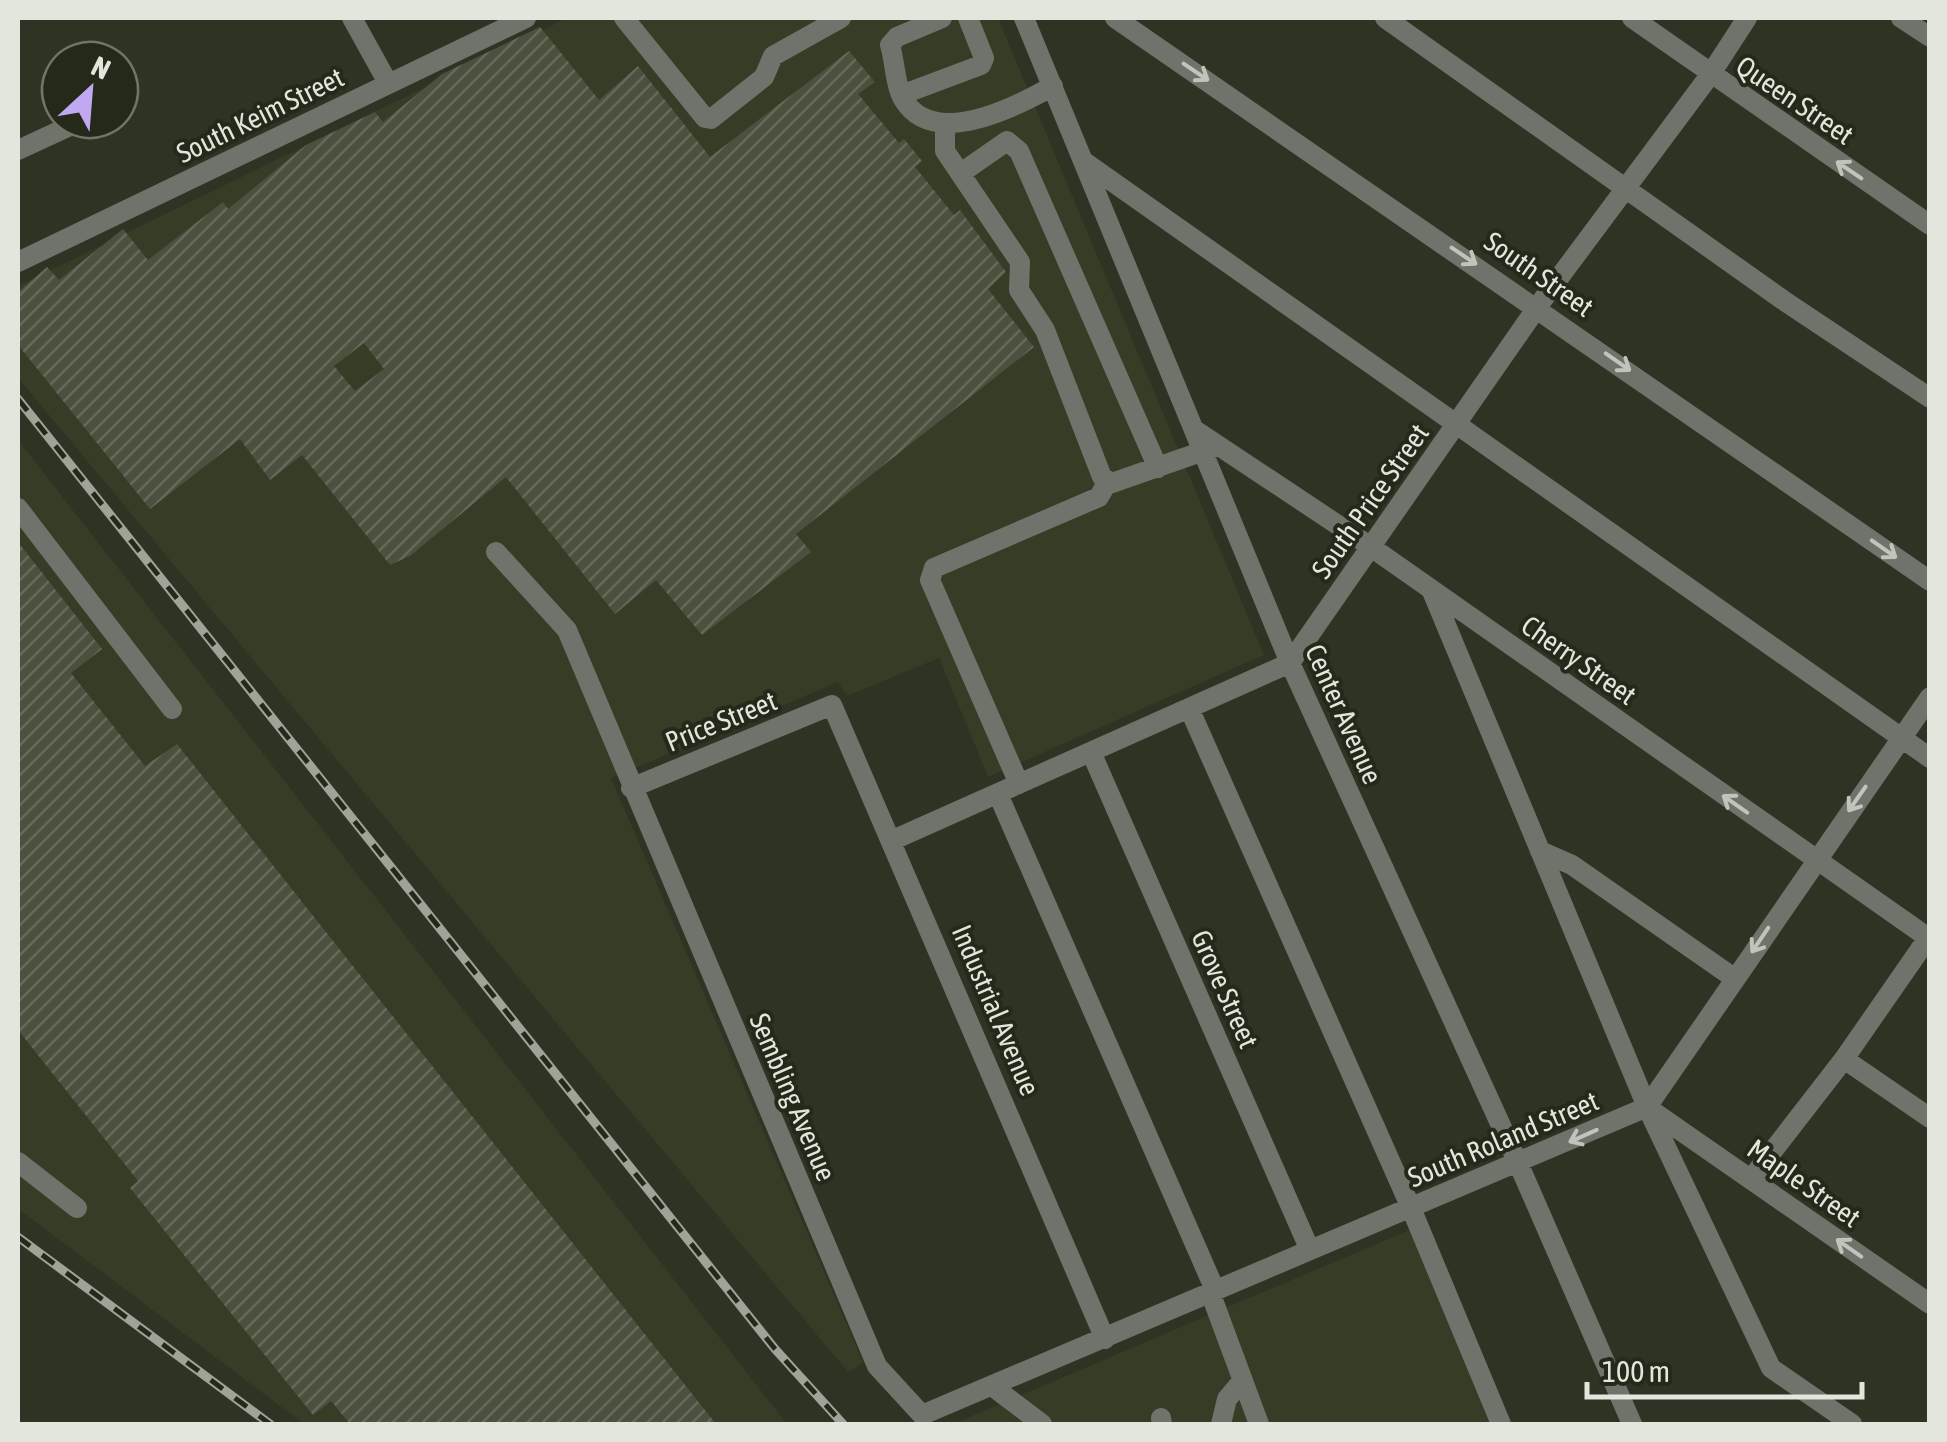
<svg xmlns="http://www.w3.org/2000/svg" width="1947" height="1442" viewBox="0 0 1947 1442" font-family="'Asap Condensed',sans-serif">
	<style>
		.built { fill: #363c26 }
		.building { fill: url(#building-hatch); fill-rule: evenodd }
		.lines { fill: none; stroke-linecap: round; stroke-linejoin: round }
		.minor { stroke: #70736b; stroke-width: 20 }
		.rail-casing { stroke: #a0a397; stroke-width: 9 }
		.rail { stroke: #252919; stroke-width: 5; stroke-dasharray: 15; stroke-linecap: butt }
		.oneway { stroke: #c0c4ba }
		.labels { text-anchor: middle; stroke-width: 8; stroke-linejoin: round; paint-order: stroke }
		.street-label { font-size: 28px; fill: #e3e6dc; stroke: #252919 }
	</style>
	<defs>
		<pattern id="building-hatch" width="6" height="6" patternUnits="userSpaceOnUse" patternTransform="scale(2.5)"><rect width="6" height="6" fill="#4c503f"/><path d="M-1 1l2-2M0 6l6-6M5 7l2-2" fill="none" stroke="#66695a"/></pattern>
	</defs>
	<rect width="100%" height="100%" fill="#2f3323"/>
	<path class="built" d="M567,18H998L1264,655L988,777L939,658L847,696L838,682L611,778L863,1362L848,1372L18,378V286Z
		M18,440L787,1424H304L18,1209Z
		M1414,1228L1495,1424H953Z"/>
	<path class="building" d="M540,27L599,100L638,66L710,157L849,51L875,82L858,94L899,143L904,139L922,161L915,167L954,215L960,210L1006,272L988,289L1034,347L796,534L811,552L702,635L656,580L615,614L506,477L410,556L390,565L302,455L270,480L240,439L150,509L18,345V292L47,267L59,280L123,229L148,260L223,202L228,209L306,145L375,112L383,122L442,74ZM364,343L384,369L355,391L334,366Z
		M18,542L102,649L71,673L145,766L177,744L716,1424H350L331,1401L313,1415L130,1188L138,1181L18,1030Z"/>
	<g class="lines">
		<path class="minor" d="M352,18L388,83
			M624,18L705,118L711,119L764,77L773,56L841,18
			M942,18L897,37L890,45C895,61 895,85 903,99C933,149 1014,108 1053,86
			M1024,18L1290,663L1519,1165L1632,1424
			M1115,18L1930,581
			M1385,18L1783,300L1930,398
			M1632,18L1930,225
			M1901,18L1930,37
			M901,95L981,65L984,58L968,18
			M945,126V151L1020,262L1019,290L1045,330L1102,477L1112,483L1215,447
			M18,150L83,120
			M1086,163L1930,758
			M961,173L1007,141L1019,151L1158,468
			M18,262L526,18
			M1195,430L1371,547L1930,939
			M18,508L172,709
			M496,552L567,630L877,1366L922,1415L1647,1107L1930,697
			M1431,589L1647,1107L1771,1368L1852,1424
			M1189,708L1411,1208L1501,1424
			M1091,752L1309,1248
			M1019,784L930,580L934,568L1099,497L1108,481
			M631,788L832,705L1105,1339
			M998,794L1215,1290
			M893,840L1290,663L1538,306L1710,75L1747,18
			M1540,851L1572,865L1734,978
			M1928,938L1844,1059L1930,1118
			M1648,1108L1930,1304
			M18,1162L77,1208
			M1751,1179L1844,1059
			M1210,1292L1259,1424
			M992,1386L1042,1424
			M1161,1418L1162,1424
			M1221,1424L1227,1399L1243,1380"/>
		<g class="rail-casing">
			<path id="rail" d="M18,399L775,1349L843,1424
				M18,1237L270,1424"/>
		</g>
		<use href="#rail" class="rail"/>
	</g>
	<defs><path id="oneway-shaft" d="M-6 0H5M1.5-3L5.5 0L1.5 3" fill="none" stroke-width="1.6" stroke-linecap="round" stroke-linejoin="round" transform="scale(2.5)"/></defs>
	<g class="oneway">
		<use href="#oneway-shaft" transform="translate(1196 72) rotate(34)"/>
		<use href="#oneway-shaft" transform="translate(1849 170) rotate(-146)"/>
		<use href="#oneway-shaft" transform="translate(1464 256) rotate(34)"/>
		<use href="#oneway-shaft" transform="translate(1618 362) rotate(35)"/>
		<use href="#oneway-shaft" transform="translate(1884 549) rotate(35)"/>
		<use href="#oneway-shaft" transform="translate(1857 799) rotate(125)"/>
		<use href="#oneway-shaft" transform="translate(1735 804) rotate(-145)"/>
		<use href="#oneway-shaft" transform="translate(1760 940) rotate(124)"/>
		<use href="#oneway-shaft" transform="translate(1583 1136) rotate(156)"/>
		<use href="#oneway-shaft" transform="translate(1849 1248) rotate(-145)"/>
	</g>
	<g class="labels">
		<g class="street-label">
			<text transform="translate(1795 100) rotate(34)" y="10">Queen Street</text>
			<text transform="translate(260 115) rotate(-26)" y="10">South Keim Street</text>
			<text transform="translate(1539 274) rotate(35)" y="10">South Street</text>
			<text transform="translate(1370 501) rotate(-55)" y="10">South Price Street</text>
			<text transform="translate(1579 660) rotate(35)" y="10">Cherry Street</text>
			<text transform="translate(1344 714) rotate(66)" y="10">Center Avenue</text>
			<text transform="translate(721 721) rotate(-22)" y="10">Price Street</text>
			<text transform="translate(1225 989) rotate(66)" y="10">Grove Street</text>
			<text transform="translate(996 1010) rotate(67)" y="10">Industrial Avenue</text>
			<text transform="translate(793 1097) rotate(67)" y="10">Sembling Avenue</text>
			<text transform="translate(1503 1139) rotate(-23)" y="10">South Roland Street</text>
			<text transform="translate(1804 1183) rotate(35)" y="10">Maple Street</text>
		</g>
	</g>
	<rect width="1947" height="1442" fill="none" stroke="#e3e6dc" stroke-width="40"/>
	<g transform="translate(90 90) rotate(26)"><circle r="48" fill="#252919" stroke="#717567" stroke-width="2.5"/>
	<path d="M0-8L18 38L0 25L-18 38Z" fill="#c1a8f3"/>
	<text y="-15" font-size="28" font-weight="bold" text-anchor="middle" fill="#e3e6dc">N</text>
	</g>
	<path d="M1587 1382v15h275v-15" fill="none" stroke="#e3e6dc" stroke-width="5"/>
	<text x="1602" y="1382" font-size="30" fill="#e3e6dc" stroke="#252919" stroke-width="8" paint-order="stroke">100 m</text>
</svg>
